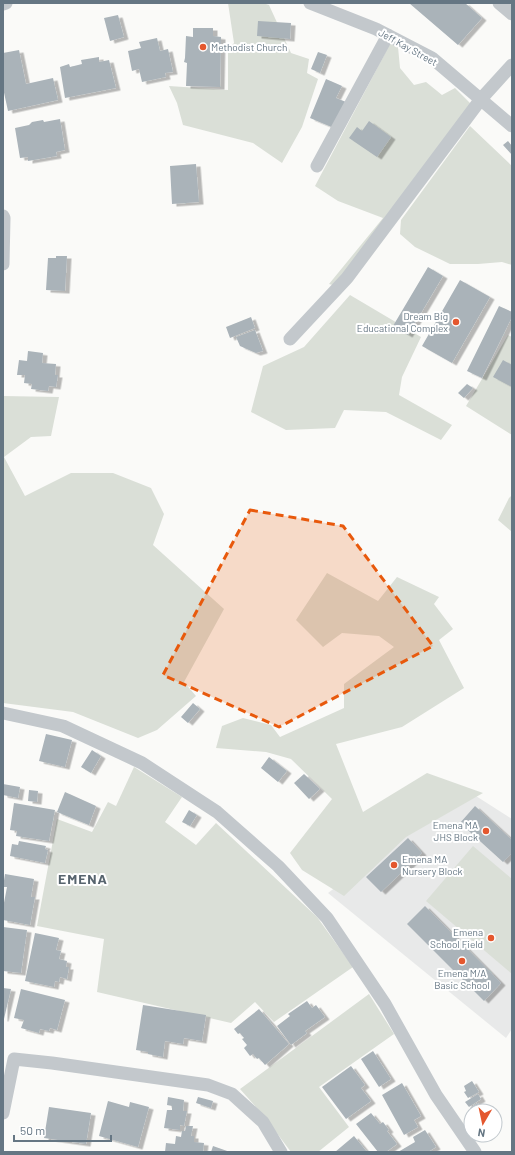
<svg xmlns="http://www.w3.org/2000/svg" width="515" height="1155" viewBox="0 0 515 1155" font-family="Barlow,sans-serif">
	<style>
		.built { fill: #e8e9e9 }
		.green { fill: #dadfd7 }
		.building { fill: #aab3b9; filter: url(#shadow) }
		.lines { fill: none; stroke-linecap: round; stroke-linejoin: round }
		.minor { stroke: #c3c8cc; stroke-width: 13 }
		.marked { fill: #e8590c; fill-opacity: 0.2; stroke: #e8590c; stroke-width: 3; stroke-dasharray: 8 5; stroke-linejoin: round }
		.poi-dot { fill: #e4572e; stroke: #fff; stroke-width: 1.5 }
		.labels { text-anchor: middle; stroke-width: 4; stroke-linejoin: round; paint-order: stroke }
		.poi-label { font-size: 10px; fill: #657683; stroke: #fff; text-anchor: end }
		.street-label { font-size: 10px; fill: #657683; stroke: #fff }
		.district-label { font-size: 14px; font-weight: bold; letter-spacing: 1px; fill: #57646e; stroke: #fff }
	</style>
	<defs>
		<filter id="shadow"><feDropShadow dx="4.5" dy="2.5" stdDeviation="0" flood-color="#0004"/></filter>
	</defs>
	<rect width="100%" height="100%" fill="#fafaf8"/>
	<path class="built" d="M465,789L512,819V1029L506,1038L328,893Z"/>
	<path class="green" d="M228,3H263L269,5L291,53L309,59L307,73L318,79L302,127L282,163L253,143L183,125L177,103L169,86L228,90V50L234,43Z
		M391,42L398,47L400,68L414,85L426,82L442,95L455,88L471,104L336,286L329,284L383,218L338,201L315,186Z
		M470,126L512,166V265L502,262L478,264H450L415,247L400,234L401,220Z
		M350,295L421,337L402,377L399,395L452,425L441,440L386,412L344,410L335,428L286,430L251,412L263,366L304,347Z
		M508,335L512,337V435L466,406Z
		M3,396L59,397L51,436L31,437L4,457L25,496L71,473H113L151,488L164,514L153,545L224,609L184,682L196,696L157,730L138,738L73,712L3,703Z
		M512,495V532L498,520L509,498Z
		M327,573L378,601L397,577L439,597L434,604L453,629L439,640L464,688L402,727L336,744L363,812L427,773L483,793L406,837L344,896L302,870L290,853L332,799L291,759L266,752L216,748L222,726L243,718L271,725L280,737L344,708V684L394,647L379,636L342,633L323,647L296,620Z
		M134,767L182,797L165,822L196,845L216,823L317,917L353,967L274,1022L255,1002L231,1023L97,992L104,939L37,926L57,819L92,832L108,802L116,806Z
		M473,846L512,879V974L426,901Z
		M369,994L394,1034L319,1087L349,1127L318,1152H291L264,1116L240,1089Z"/>
	<path class="building" d="M409,3H465L482,18L458,45Z
		M118,15L124,37L110,41L104,18Z
		M258,21L291,23L290,39L257,36Z
		M193,28H213V36L221,37L220,87L186,86L187,63L184,62L185,58L186,36L193,37Z
		M157,38L160,51L168,49L173,72L165,73L166,77L142,82L139,69L132,71L128,51L141,48L139,42Z
		M19,50L26,84L53,78L58,100L8,111L3,88V53Z
		M318,52L327,55L320,73L311,69Z
		M99,57V62L109,60L116,88L65,98L60,67L69,64L70,67L82,64L81,60Z
		M326,79L342,86L336,98L346,102L334,128L310,118Z
		M60,119L65,150L56,152L57,156L28,161V157L20,158L15,128L29,125L32,122L43,120L44,122Z
		M369,121L391,137L377,157L349,138L357,127L362,131Z
		M508,141L512,146V155L503,145Z
		M196,164L199,202L172,204L170,166Z
		M56,256H67L65,291L46,290L48,258H56Z
		M428,267L443,276L408,335L393,326Z
		M460,280L490,297L452,363L422,346Z
		M499,306L512,312V317L482,378L467,371Z
		M251,317L255,328L230,338L226,327Z
		M255,330L263,351L256,353L240,346L236,337Z
		M28,351L43,353L42,363L56,364L55,375H58L56,387L49,386L48,391L31,389L32,384L24,383L25,375H17L19,360L27,361Z
		M503,360L512,365V387L493,377Z
		M467,384L473,388L464,398L458,393Z
		M193,703L200,709L188,723L181,717Z
		M46,734L72,740L65,767L39,761Z
		M92,750L101,756L91,773L81,767Z
		M269,757L287,771L278,782L261,768Z
		M304,774L320,789L309,799L294,783Z
		M3,784L20,787L18,798L3,795Z
		M29,790L38,791L37,802L28,801Z
		M65,792L96,806L89,825L57,812Z
		M14,803L55,810L49,841L16,836L17,831L10,830Z
		M475,806L512,840V853L503,862L460,823Z
		M189,810L197,815L190,826L182,822Z
		M408,838L422,853L381,892L366,877Z
		M19,841L46,846L45,849L48,850L45,863L10,856L12,844L18,845Z
		M5,874L34,879L31,897H35L30,925L3,920V908L7,887H3Z
		M425,906L501,983L484,1001L407,924Z
		M3,927L27,930L21,973L3,971Z
		M35,933L59,938L56,950L61,951L59,959L67,961L66,967H69L67,979L60,977L59,982L55,981L54,987L25,981Z
		M3,988L11,989L4,1019H3Z
		M21,989L65,1000L57,1030L50,1028L49,1031L40,1029L39,1033L21,1028L24,1020L14,1018Z
		M307,1001L312,1008L316,1005L325,1017L305,1031L307,1033L291,1045L277,1026L290,1016L288,1014Z
		M143,1005L206,1015L202,1041L184,1038L183,1044L165,1041L163,1057L148,1054V1052L136,1050Z
		M259,1009L289,1044L265,1065L259,1058L257,1059L253,1054L250,1056L244,1048L247,1045L242,1039L244,1038L240,1033L238,1034L234,1029Z
		M373,1051L391,1079L379,1087L361,1059Z
		M351,1066L365,1085L361,1088L371,1101L346,1119L322,1087Z
		M472,1081L479,1092L468,1098L464,1092L466,1091L464,1086Z
		M402,1083L421,1116L414,1120L418,1127L404,1135L382,1095Z
		M478,1094L481,1099L469,1107L465,1102Z
		M168,1097L184,1100L183,1111H187L184,1126L180,1125V1130L164,1128L167,1110H172V1106L167,1105Z
		M198,1097L213,1101L211,1108L196,1103Z
		M108,1101L129,1107L130,1102L149,1107L138,1147L99,1136Z
		M478,1103L484,1111H472L470,1108Z
		M49,1107L91,1113L86,1144L44,1138Z
		M371,1113L380,1124L383,1122L389,1130L387,1131L397,1144L386,1152H378L356,1124Z
		M186,1126H193L191,1136H194V1142L204,1143L203,1152H165L166,1143L175,1144L176,1136L181,1137L182,1131H185Z
		M425,1130L436,1147L428,1152H398L415,1142L413,1137Z
		M354,1136L367,1152H335Z
		M213,1146L230,1152H211Z"/>
	<g class="lines">
		<path class="minor" d="M310,3L376,29L432,58L512,126
			M499,3L512,14
			M3,4L6,3
			M317,166L388,35
			M3,216L4,218L3,264
			M290,339L347,278L481,99L512,65
			M3,713L63,726L142,763L217,812L278,866L327,918L385,1004L436,1095L475,1152
			M3,1113L14,1059L52,1063L208,1085L232,1094L263,1122L281,1152"/>
	</g>
	<path class="marked" d="M250,510L343,526L433,646L279,727L163,675Z"/>
	<g class="poi-dot">
		<circle cx="203" cy="47" r="4"/>
		<circle cx="456" cy="322" r="4"/>
		<circle cx="486" cy="831" r="4"/>
		<circle cx="394" cy="865" r="4"/>
		<circle cx="491" cy="938" r="4"/>
		<circle cx="462" cy="961" r="4"/>
	</g>
	<g class="labels">
		<g class="poi-label">
			<text x="211" y="51" text-anchor="start">Methodist Church</text>
			<text x="448" y="320">Dream Big<tspan x="448" dy="12">Educational Complex</tspan></text>
			<text x="478" y="829">Emena MA<tspan x="478" dy="12">JHS Block</tspan></text>
			<text x="402" y="863" text-anchor="start">Emena MA<tspan x="402" dy="12">Nursery Block</tspan></text>
			<text x="483" y="936">Emena<tspan x="483" dy="12">School Field</tspan></text>
			<text x="462" y="977" text-anchor="middle">Emena M/A<tspan x="462" dy="12">Basic School</tspan></text>
		</g>
		<g class="street-label">
			<text transform="translate(408 47) rotate(29)" y="4">Jeff Kay Street</text>
		</g>
		<g class="district-label">
			<text x="83" y="884">EMENA</text>
		</g>
	</g>
	<rect width="515" height="1155" fill="none" stroke="#657683" stroke-width="8"/>
	<g transform="translate(483 1123) rotate(189)"><circle r="19" fill="#ffffff" stroke="#c1c8cd"/>
	<path d="M0-3L7 15L0 10L-7 15Z" fill="#e4572e"/>
	<text y="-6" font-size="11" font-weight="bold" text-anchor="middle" fill="#657683">N</text>
	</g>
	<path d="M14 1135v6h97v-6" fill="none" stroke="#657683" stroke-width="2"/>
	<text x="20" y="1135" font-size="12" fill="#657683" stroke="#ffffff" stroke-width="3" paint-order="stroke">50 m</text>
</svg>
